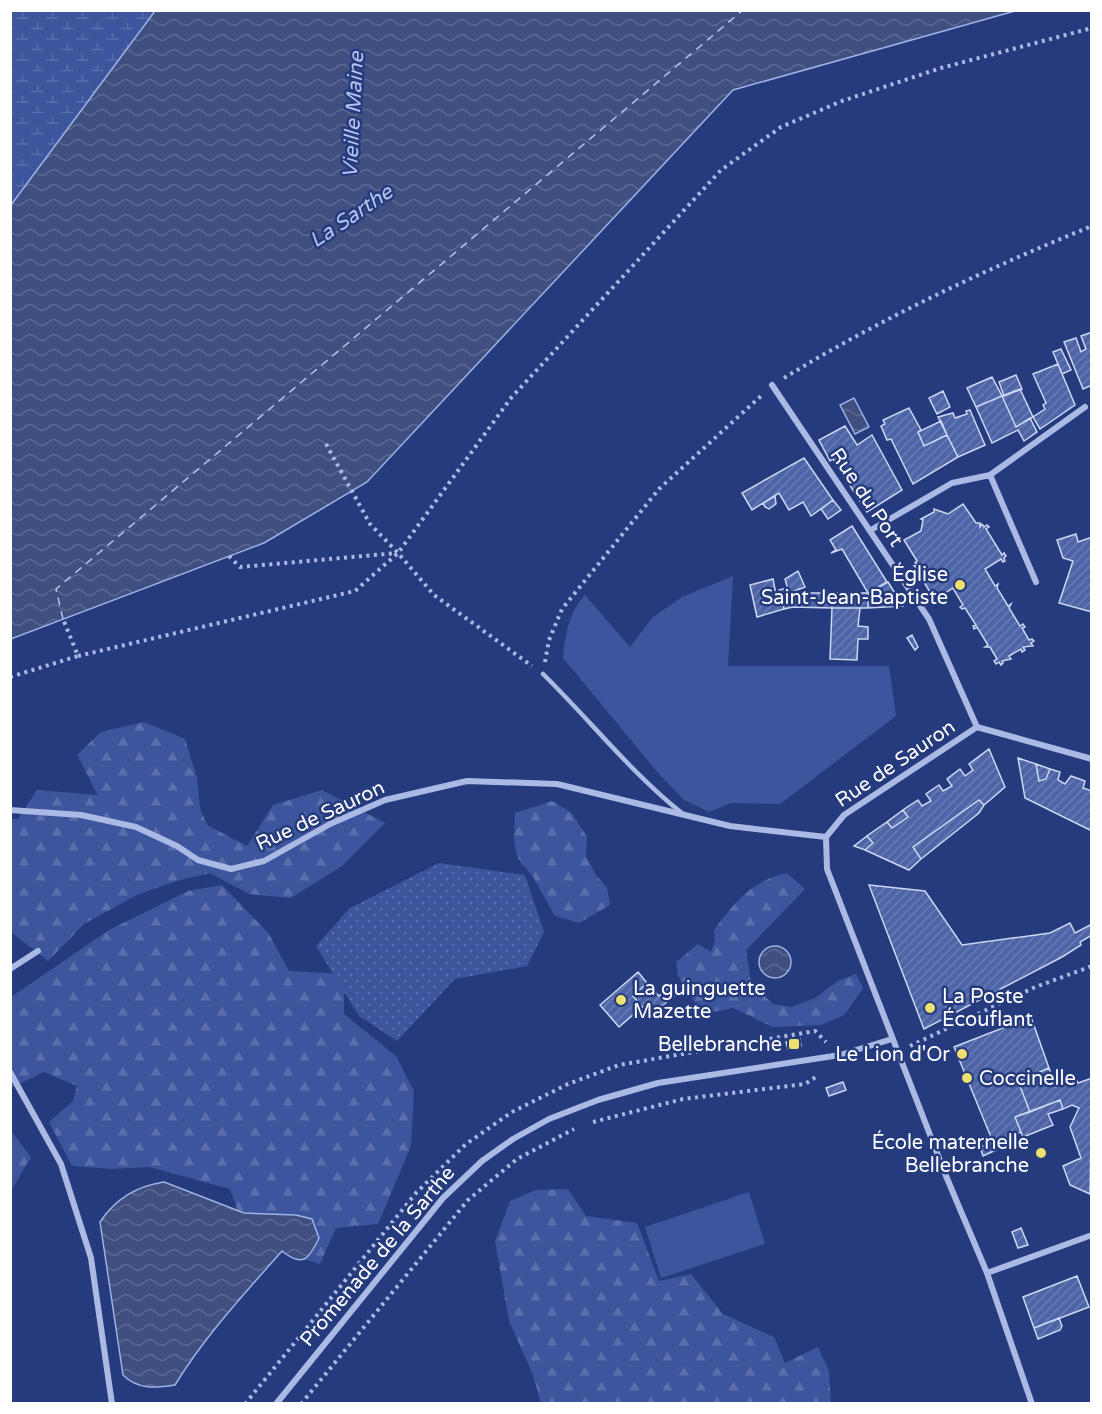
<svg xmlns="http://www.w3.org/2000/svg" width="1102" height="1414" viewBox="0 0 1102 1414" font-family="'Varela Round',sans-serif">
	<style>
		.grass { fill: #3d559c }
		.forest { fill: url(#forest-firs) }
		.wetland { fill: url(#wetland-marsh) }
		.park { fill: url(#park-dots) }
		.water { fill: url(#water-waves); stroke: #9eb2e6; stroke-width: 1.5 }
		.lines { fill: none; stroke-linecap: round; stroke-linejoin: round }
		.ferry { stroke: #b5c4ed; stroke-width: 1.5; stroke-dasharray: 8 6; stroke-linecap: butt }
		.building { fill: url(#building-hatch); stroke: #cdd7f4; stroke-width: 1.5 }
		.path { stroke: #aabae5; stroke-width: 4; stroke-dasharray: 3 4.5; stroke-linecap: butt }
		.lane { stroke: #aabae5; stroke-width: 4.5 }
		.street { stroke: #aabae5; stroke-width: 6 }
		.poi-dot { fill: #efe16f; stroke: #253b7d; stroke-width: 2 }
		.labels { text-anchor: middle; stroke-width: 5; stroke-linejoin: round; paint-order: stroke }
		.street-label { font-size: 20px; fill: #fff; stroke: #253b7d }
		.poi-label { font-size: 20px; fill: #fff; stroke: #253b7d; text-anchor: end }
		.water-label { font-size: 21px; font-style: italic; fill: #b5c4ed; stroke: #253b7d }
	</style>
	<defs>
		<pattern id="forest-firs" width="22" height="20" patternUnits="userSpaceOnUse" patternTransform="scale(1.5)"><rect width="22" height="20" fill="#3d559c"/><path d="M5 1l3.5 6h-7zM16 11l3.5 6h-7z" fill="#5a6eab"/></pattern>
		<pattern id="wetland-marsh" width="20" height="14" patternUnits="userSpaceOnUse" patternTransform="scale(1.5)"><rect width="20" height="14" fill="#3d559c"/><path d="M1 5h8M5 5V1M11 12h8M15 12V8" fill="none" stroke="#5a6eab"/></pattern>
		<pattern id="park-dots" width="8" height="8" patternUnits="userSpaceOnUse" patternTransform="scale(1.5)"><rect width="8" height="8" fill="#3d559c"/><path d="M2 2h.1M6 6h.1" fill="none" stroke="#5a6eab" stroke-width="1.8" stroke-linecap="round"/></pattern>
		<pattern id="water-waves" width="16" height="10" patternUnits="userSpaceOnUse" patternTransform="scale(1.5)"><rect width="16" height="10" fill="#3f4f80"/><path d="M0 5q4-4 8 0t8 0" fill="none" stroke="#5c6993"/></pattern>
		<pattern id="building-hatch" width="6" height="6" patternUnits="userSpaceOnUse" patternTransform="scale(1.5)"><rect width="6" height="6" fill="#4d64a6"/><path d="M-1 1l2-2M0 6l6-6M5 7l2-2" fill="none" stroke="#687bb3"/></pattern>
	</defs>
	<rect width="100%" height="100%" fill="#253b7d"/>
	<path class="grass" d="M733,576L728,666H889L896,716L780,804L731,803L709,812L684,800L659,774L563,658C565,635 569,612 585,595L630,647L652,618L682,597Z
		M749,1192L765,1244L661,1278L645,1227Z"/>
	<path class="forest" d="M144,722L185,739L197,778L200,808L207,825L247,846L273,805L322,790L385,823L342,866L291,898L249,894L210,873L176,881L137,895L84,924L48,961L11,932L10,819H18L37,790L98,795L77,755L101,732Z
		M552,801L572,813L587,837L586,856L596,875L607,888L610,905L579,923L555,916L533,877L517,857L514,838L515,813Z
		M787,873L805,889L746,950L751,983L773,1004L791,1007L815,998L838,981L856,974L863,988L844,1015L821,1025L773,1027L733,1008L702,1014L678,976L676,962L698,944L711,952L715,941L714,930C736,901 751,881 787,873Z
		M222,885L269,934L289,971L344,974V1014L396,1056L414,1091L411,1146L378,1224L336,1228L320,1264L249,1243L230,1189L149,1167L111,1169L72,1166L49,1122L73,1101L77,1086L44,1072L11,1088V997L109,930L188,891Z
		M11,1131L31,1157L11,1191Z
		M568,1189L586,1216L637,1223L659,1281L691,1274L723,1314L774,1337L785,1363L818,1347L829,1371L831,1403H541L533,1375L509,1321L495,1241L510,1201L536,1190Z"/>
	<path class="wetland" d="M11,11H155L11,205Z"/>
	<path class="park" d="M439,863L525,875L544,932L527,966L455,979L397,1041L359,1016L316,946L350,908Z"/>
	<path class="water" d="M155,11V10L1015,11L733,90L367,482L264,543L11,639V205Z
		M854,398L869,427L855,434L840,405Z
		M759 962a16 16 0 1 1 32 0a16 16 0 1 1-32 0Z
		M164,1182L244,1213L296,1215L312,1219L319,1238C309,1259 303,1268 282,1251C244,1294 205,1336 175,1385C156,1388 138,1390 123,1375L100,1222C115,1199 137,1186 164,1182Z"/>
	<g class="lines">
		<path class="ferry" d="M63,619L56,589L743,10"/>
	</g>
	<path class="building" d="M1092,332V385L1083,389L1064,342L1076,338L1081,352L1086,349L1081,336Z
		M1061,349L1071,370L1062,374L1053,352Z
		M1058,364L1075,405L1040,429L1033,417L1045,409L1043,405L1046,403L1033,374Z
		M1016,375L1022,389L1004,396L999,382Z
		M992,377L1002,396L976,407L967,388Z
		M1020,389L1033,417L1016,427L1002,396Z
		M943,391L950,407L937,414L929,398Z
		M1002,396L1016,427L1030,418L1037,432L1024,441L1018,430L992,443L976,407Z
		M909,408L921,430L918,432L924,446L947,435L958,457L913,484L891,439L887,440L881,426L885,424L883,420Z
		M970,410L985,445L958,457L938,417L953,413L955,418L967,414L966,411Z
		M941,421L947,435L924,446L918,432Z
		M845,426L857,445L872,435L902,490L867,512L833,459L830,461L819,440Z
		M804,458L833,500L811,516L803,502L789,510L779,493L752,510L742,493Z
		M775,496L776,504L769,509L765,507L763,503Z
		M833,500L841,510L828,519L821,509Z
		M963,504L976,523H980V527L982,524L984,527L987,525L989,527L986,529L1002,555L1004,553L1006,556L1004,558L1005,561L1003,562L1001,559L985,569L995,586L998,584L997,588L1008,606L1011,604L1009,608L1020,626L1023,624L1025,627L1022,628L1029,640L1032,639L1034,641L1031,643L1033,646L1023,647L1025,650L1022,652L1021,649L1009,656L1011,659L1002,661L1003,663L1001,665L999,662L996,664L994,661L997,659L990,647H985L988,645L977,627L974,629L973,626L976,625L965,608L962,609L960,607L963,605L953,588L938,598L940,601H932L933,597L924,582L917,571L914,573L913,570L916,568L914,566L918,565L915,563L917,561L904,540L921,531L923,520L921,519L934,512V509L948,514Z
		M852,526L887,582L868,593L842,549L831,553L836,550L830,540Z
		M1076,534L1078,542L1092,537V612L1059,603L1073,561L1063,558L1057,540Z
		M798,571L805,587L789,593L785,579Z
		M773,579L777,600H782L784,609L757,617L750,585Z
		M888,582L903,606L868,608V593Z
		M787,588L793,607L784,609L779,590Z
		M789,593H832V608L793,607Z
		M832,593H868V608H832Z
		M832,608H860L858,626L868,627V639H858L857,660L830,659Z
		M912,635L918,647L915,650L907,638Z
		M989,749L1005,787L984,805L979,800L913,847L921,859L909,870L865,850L873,843L867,836L887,822L892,828L908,817L903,810L918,800L922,806L931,801L926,794L939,785L943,791L952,786L947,779L960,769L965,776L973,770L969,764Z
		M1018,758L1036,764L1039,781L1046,779L1050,769L1060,772L1058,780L1065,784L1071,776L1085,781L1083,788L1092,791V831L1025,798Z
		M1036,764L1050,769L1046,779L1039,781Z
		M979,800L984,805L979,813L921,859L913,847Z
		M903,810L908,817L892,828L887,822Z
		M867,836L873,843L865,850L854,846Z
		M869,885L925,891L962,945L1050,933L1070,923L1075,933L1092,924V935L1080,942L1081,945L1062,957L924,1029Z
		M638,972L647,983L633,996L642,1007L619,1027L600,1005Z
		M647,983L659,996L673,984L679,992L650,1016L633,996Z
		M1031,1017L1049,1068L1018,1081L1030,1112L1015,1117L1021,1132L993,1143L996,1150L983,1156L980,1147L993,1142L954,1047Z
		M800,1039L801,1046L788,1049L786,1042Z
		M1049,1068L1056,1087L1076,1079L1078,1083L1092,1078L1090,1194L1070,1185L1063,1166L1081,1158L1070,1127L1079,1108L1072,1105L1063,1109L1060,1100L1030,1112L1018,1081Z
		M843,1082L846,1090L829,1096L826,1088Z
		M1060,1100L1063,1109L1048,1114L1053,1125L1023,1137L1015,1117Z
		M1021,1228L1028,1245L1018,1248L1012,1232Z
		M1077,1276L1089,1307L1034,1328L1023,1297Z
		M1059,1318L1062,1326L1060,1330L1038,1339L1034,1328Z"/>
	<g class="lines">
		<path class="path" d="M784,378C882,318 986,269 1092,226
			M326,444L370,524L398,553L434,595L532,666
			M229,556L240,567L397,553
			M78,656L355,591L398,553L511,398L721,170L781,127L842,101L941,68L1092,28
			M545,662L549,640L562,609L659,489L762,395
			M10,677L78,656L63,619
			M910,1046L1033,988L1092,966
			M593,1122L683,1099L805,1084L819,1075
			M245,1404L416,1193L466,1144L512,1112L568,1084L619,1065L815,1031L826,1042
			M301,1404L468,1200L517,1159L574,1129"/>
		<path class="lane" d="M543,674C590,720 631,773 683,814"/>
		<path class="street" d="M772,385L929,619L977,727
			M990,475L1085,407
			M871,530L952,483L990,475L1036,582
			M977,727L1092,759
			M10,810L81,815L136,827L177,846L198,860L231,869L264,861L330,824L385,800L467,781L557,784L730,826L826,837
			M826,837L827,869L946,1176L987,1273L1032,1404
			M826,837L844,815L977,727
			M10,969L38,951
			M10,1072L61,1164L91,1258L112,1404
			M987,1273L1092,1235
			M276,1404L443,1198L482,1161L513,1139L549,1119L598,1100L658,1083L840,1055L892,1039"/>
	</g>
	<g class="poi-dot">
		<circle cx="960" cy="585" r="6"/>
		<circle cx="621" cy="1000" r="6"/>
		<circle cx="930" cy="1008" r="6"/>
		<rect x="788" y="1038" width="12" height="12" rx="3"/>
		<circle cx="962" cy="1054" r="6"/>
		<circle cx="967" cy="1078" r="6"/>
		<circle cx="1041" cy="1153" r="6"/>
	</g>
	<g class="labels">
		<g class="street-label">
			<text transform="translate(867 497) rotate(56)" y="7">Rue du Port</text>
			<text transform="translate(895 763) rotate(-34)" y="7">Rue de Sauron</text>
			<text transform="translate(320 815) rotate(-25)" y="7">Rue de Sauron</text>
			<text transform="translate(377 1256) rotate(-50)" y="7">Promenade de la Sarthe</text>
		</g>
		<g class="poi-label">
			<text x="948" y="581">Église<tspan x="948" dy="23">Saint-Jean-Baptiste</tspan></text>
			<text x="633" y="995" text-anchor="start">La guinguette<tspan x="633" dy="23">Mazette</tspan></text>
			<text x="942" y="1003" text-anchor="start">La Poste<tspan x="942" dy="23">Écouflant</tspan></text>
			<text x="782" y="1051">Bellebranche</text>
			<text x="950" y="1061">Le Lion d'Or</text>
			<text x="979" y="1085" text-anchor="start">Coccinelle</text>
			<text x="1029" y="1149">École maternelle<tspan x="1029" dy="23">Bellebranche</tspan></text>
		</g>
		<g class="water-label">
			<text transform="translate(353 115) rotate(-87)" y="7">Vieille Maine</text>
			<text transform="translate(351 216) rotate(-34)" y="7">La Sarthe</text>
		</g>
	</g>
	<rect width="1102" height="1414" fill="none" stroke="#ffffff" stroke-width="24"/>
</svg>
